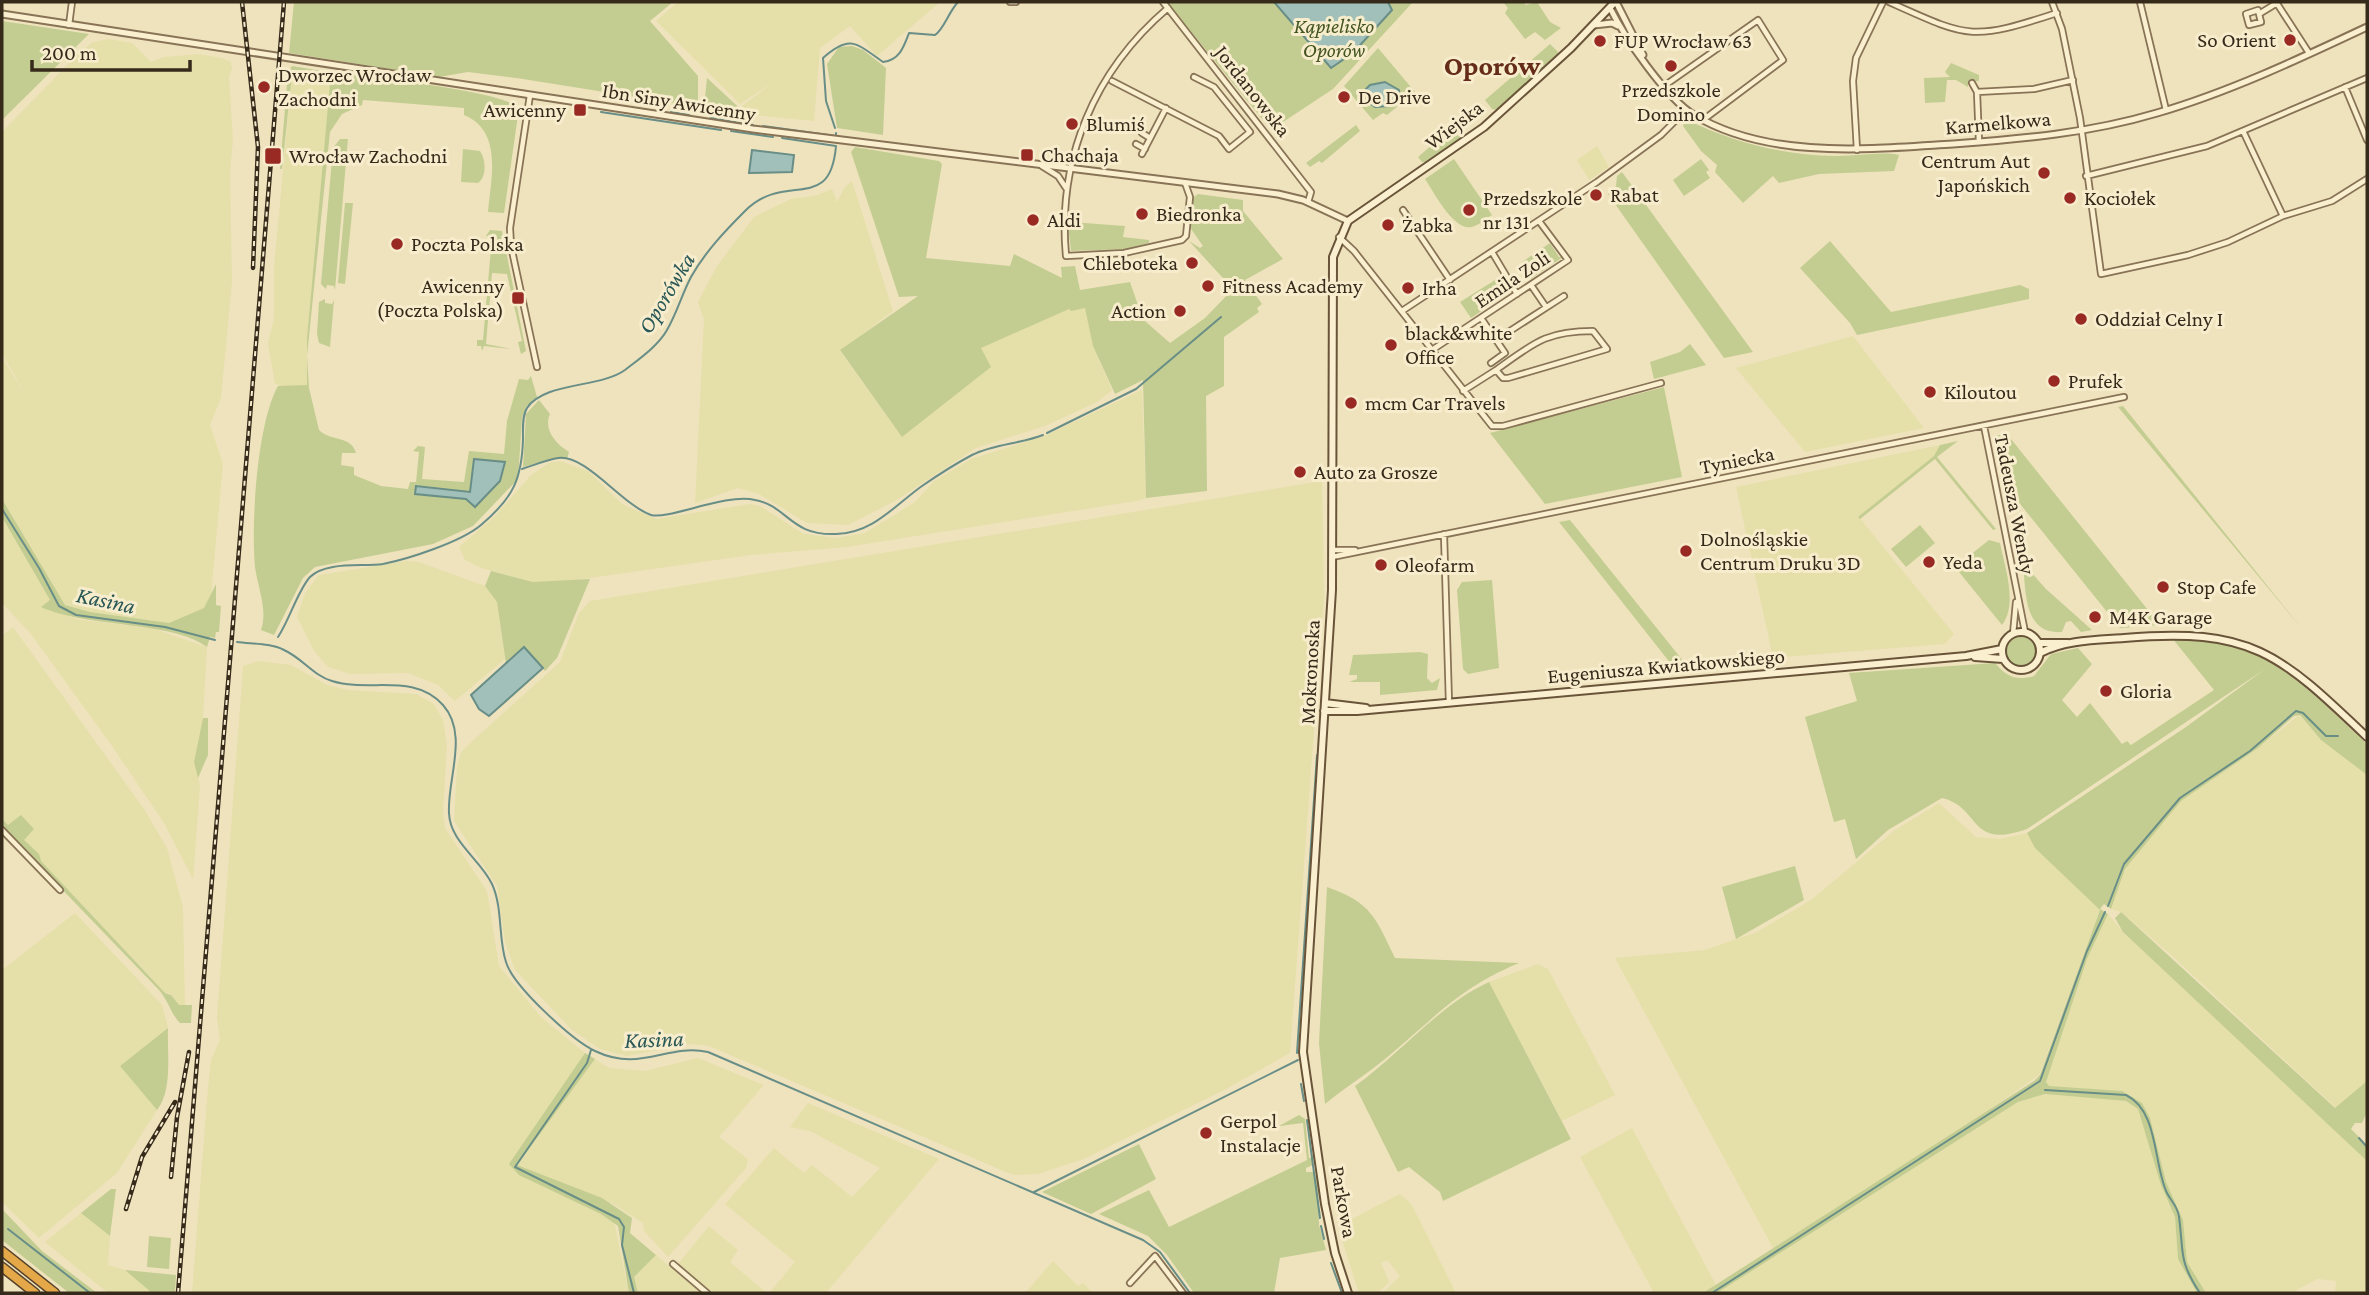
<svg xmlns="http://www.w3.org/2000/svg" width="2369" height="1295" viewBox="0 0 2369 1295" font-family="'Crimson Pro',serif">
	<style>
		.farmland { fill: #e5dfaa }
		.green { fill: #c3cd91 }
		.water { fill: #a1c0b9; stroke: #688e87; stroke-width: 2 }
		.lines { fill: none; stroke-linecap: round; stroke-linejoin: round }
		.stream { stroke: #688e87; stroke-width: 2 }
		.minor-casing { stroke: #887356; stroke-width: 8 }
		.tertiary-casing { stroke: #887356; stroke-width: 9 }
		.secondary-casing { stroke: #695439; stroke-width: 10 }
		.motorway-casing { stroke: #55412a; stroke-width: 11 }
		.minor { stroke: #faf0d0; stroke-width: 4.5 }
		.tertiary { stroke: #faf0d0; stroke-width: 5 }
		.secondary { stroke: #faf0d0; stroke-width: 6 }
		.motorway { stroke: #e4a849; stroke-width: 8 }
		.rail-casing { stroke: #362a1b; stroke-width: 4.5 }
		.rail { stroke: #f7edcd; stroke-width: 2; stroke-dasharray: 5; stroke-linecap: butt }
		.poi-dot { fill: #992923; stroke: #f7edcd; stroke-width: 2.5 }
		.labels { text-anchor: middle; stroke-width: 6; stroke-linejoin: round; paint-order: stroke }
		.park-label { font-size: 21px; font-style: italic; fill: #445421; stroke: #f7edcd }
		.poi-label { font-size: 21px; fill: #362a1b; stroke: #f7edcd; text-anchor: start }
		.street-label { font-size: 21px; fill: #362a1b; stroke: #f7edcd }
		.water-label { font-size: 23px; font-style: italic; fill: #295756; stroke: #f7edcd }
		.district-label { font-size: 28px; font-weight: bold; fill: #652d19; stroke: #f7edcd }
	</style>
	<rect width="100%" height="100%" fill="#efe3bd"/>
	<path class="farmland" d="M678,2H940L877,56L850,26L820,48L814,121L752,115L742,106L772,83L740,104L656,21Z
		M109,39L132,43L151,62L164,57L198,54L222,58L231,62L232,68L229,77L233,140L230,174L232,282L221,398L210,425L223,464L211,596L204,608L169,623L90,612L65,605L2,499V358L26,395L2,354V132L80,52L93,42Z
		M322,71L331,73L307,338V385L285,387L275,384L268,343L274,319V267L292,74L320,75Z
		M1597,146L1609,167L1589,180L1577,160Z
		M852,181L893,311L840,351L902,437L991,367L980,348L1070,308L1071,311L1085,307L1093,346L1112,390L1097,402L1045,426L976,448L895,501L848,525L807,523L759,494L738,488L695,503L704,319L698,302L717,266L754,217L791,199L814,196L832,189L837,202L845,187Z
		M1853,336L1924,428L1805,452L1736,368Z
		M1142,390L1146,498L1136,501L847,547L751,555L555,583L533,582L481,568L465,560L459,547L495,516L531,475L549,463L560,461L588,471L622,504L656,519L750,504L760,506L802,533L811,535L836,538L865,533L915,502L934,481L971,459L1044,436Z
		M1940,445L1935,456L1859,517L1954,634L1945,644L1773,658L1736,487Z
		M1322,481L1324,596L1290,1053L1226,1089L1084,1159L1038,1174L1013,1175L709,1046L690,1044L627,1056L600,1049L572,1030L515,970L505,942L497,886L454,821L457,766L461,752L469,744L560,662L579,613L590,601Z
		M2,517L50,600L42,606L76,619L154,629L207,647L203,718L194,762L200,785L193,879L164,823L112,746L30,633L2,603Z
		M406,561L419,562L485,586L497,602L505,659L455,701L438,685L408,673L350,674L328,667L314,651L297,617L305,593L319,575Z
		M13,627L144,809L167,848L183,907L185,1005H179L169,993H165L41,861L24,840L34,829L21,816L8,825L2,819V636Z
		M258,661L291,665L327,685L348,690L416,694L434,704L443,720L447,745L443,813L445,828L487,891L499,966L541,1017L585,1053L517,1164L595,1059L609,1068L645,1071L698,1058L764,1085L719,1137L748,1159L746,1168L668,1257L644,1231L643,1223L610,1202L629,1293H192L208,1087L211,1060L220,1040L217,1018L243,666Z
		M2299,715L2321,740L2367,775V1081L2336,1108L2170,954L2121,912L2111,909L2125,869L2181,801L2258,748Z
		M1939,803L1976,837L2000,839L2027,833L2035,848L2100,910L2039,1075L1960,1130L1773,1248L1615,958L1705,950L1757,932L1811,900L1895,830Z
		M75,913L162,1005L168,1028L120,1066L157,1110L117,1173L39,1238L2,1202V970Z
		M2108,914L2123,932L2367,1161V1293H2335L2336,1281L2317,1279L2292,1293H2206L2187,1262L2183,1220L2166,1182L2150,1118L2142,1103L2045,1085L2087,959Z
		M1538,964L1548,969L1615,1095L1562,1121L1489,982Z
		M2045,1094L2126,1101L2138,1109L2167,1200L2175,1217L2178,1259L2197,1293H1717L2018,1102Z
		M808,1103L939,1159L826,1293H769L795,1262L725,1204L774,1148L804,1173L812,1165L852,1197L880,1168L810,1131L790,1127Z
		M1632,1128L1716,1285L1703,1293H1654L1580,1157Z
		M1400,1194L1412,1205L1456,1293H1383L1400,1276L1387,1260L1381,1263L1389,1282L1378,1293H1359L1342,1240V1224Z
		M81,1213L110,1236L108,1265L125,1270L152,1293H108L45,1242Z
		M709,1226L738,1250L730,1262L767,1293H710L677,1265Z
		M656,1255L701,1293H638L634,1277Z
		M1053,1261L1078,1286L1083,1283L1093,1293H1025Z"/>
	<path class="green" d="M294,2H673L650,21L698,76V107L523,79L468,72L439,77L289,53Z
		M1167,2H1413L1333,89L1271,130Z
		M1503,2H1523L1526,5L1537,2L1550,22L1561,28L1545,40L1535,32L1525,39L1505,13L1508,8Z
		M2,21L89,34L2,120Z
		M1550,44L1558,52V57L1498,110L1492,109L1485,100Z
		M852,46L863,50L886,68L883,135L837,128L827,64L839,47Z
		M1378,48L1415,92L1387,115L1383,113L1373,120L1344,86Z
		M1951,63L1979,75V81L1968,82V87L1956,80H1947L1945,102L1925,103L1924,78L1950,77L1945,72Z
		M292,66L322,71L320,75H292L282,169H280L288,72Z
		M331,72C364,77 502,90 519,108L504,213L488,212C491,178 503,131 464,115V108L363,100L362,105L342,114L330,132L307,356L309,388L319,430C331,442 351,435 356,453H342L341,465L354,467V475L381,486L408,489L410,482H416L419,452L413,451L418,446L425,447L422,479L464,482L469,451L504,454L507,421L519,379L528,380L531,376L537,397L526,407L522,418L518,479L473,526L433,544L315,567L303,578L274,635L261,630C268,611 258,588 255,567C251,523 257,423 278,386L307,385V338Z
		M707,78L747,115L704,108Z
		M1686,119C1731,142 1783,155 1833,156C1854,157 1879,151 1899,155L1894,171L1819,174L1779,183L1773,176L1743,203L1715,172L1717,165L1701,151L1683,126Z
		M1356,125L1360,131L1322,163L1319,161L1310,167L1306,163Z
		M1455,125L1462,140L1429,162H1422L1418,157Z
		M340,139H348L335,290L334,286L327,285L326,289L321,284L333,148Z
		M855,147L939,161L942,164L926,258L1010,266L1014,254L1062,278L1061,267L1075,266L1080,290L1130,282L1140,311L1147,319L1145,321L1170,343L1205,318L1233,289L1189,241L1200,248L1203,246L1189,226L1193,198L1198,194L1243,200V211L1283,259L1245,280L1262,304L1257,308L1259,312L1224,337V386L1206,396L1207,491L1146,498L1143,380L1115,394L1093,346L1085,308L1071,311L1069,309L981,348L991,367L902,437L840,350L918,296L899,297L851,152Z
		M463,149L480,151C486,160 487,176 478,183L461,182Z
		M1454,159L1492,215C1486,219 1479,225 1472,227C1453,231 1434,192 1425,179Z
		M1701,159L1709,170L1706,172L1710,178L1684,196L1673,180Z
		M1622,172L1753,352L1724,358L1608,194L1616,186L1617,176Z
		M345,203H353L345,284L338,283Z
		M1071,222L1125,226L1123,237L1149,240V243L1126,249L1071,251L1068,225Z
		M490,230L502,231L526,351L521,354L518,342L522,341L507,274L492,273L486,344L511,349L484,346L482,351L481,346H477V340H483L492,237L486,236Z
		M1830,241L1891,312L2020,285L2029,289V299L1857,335L1850,323L1800,268Z
		M1550,243L1559,257H1563L1532,278L1533,281L1522,262Z
		M1500,277L1510,292L1471,318L1460,302Z
		M325,299V303L332,304L334,300L330,347L319,343L317,334L319,302Z
		M1690,344L1706,365L1654,379L1650,362L1680,352Z
		M1664,387L1682,477L1545,504L1490,433Z
		M539,400L550,414C543,430 556,444 569,452L567,459L554,458L523,467L526,414Z
		M2123,406L2290,614L2302,629L2118,407Z
		M2007,434L2160,625L2120,628L2008,489L2002,482L1993,436Z
		M1958,441L1937,457L1996,529L1993,530L1935,459L1860,519L1858,517L1934,456L1940,445Z
		M2,499L65,605L90,612L169,623L204,608L216,584V605L221,606L219,632H216L215,638L210,637L207,647C173,621 87,628 41,607L50,600L2,517Z
		M1570,520L1688,667L1675,669L1559,522Z
		M1920,525L1935,543L1906,567L1891,549Z
		M1989,540L2000,543C2005,568 2018,604 2002,625L1955,567Z
		M2023,563L2046,589L2092,630L2081,632L2071,621L2066,622L2062,632C2023,635 2026,591 2023,563Z
		M491,571L533,582L590,579L557,658L545,671L524,647L506,664L497,602L485,586Z
		M1492,580L1499,668L1468,674L1463,669L1457,590L1462,582Z
		M2006 652a15 15 0 1 1 30 0a15 15 0 1 1-30 0Z
		M2172,638C2269,640 2301,684 2367,744V775L2321,740L2300,715L2294,716L2258,748L2181,801L2125,869L2111,909L2104,904L2100,909L2108,914L2087,959L2046,1082L2049,1086L2122,1091L2142,1103L2150,1118L2166,1182L2183,1220L2187,1262L2206,1293H2197L2178,1259L2175,1217L2161,1185L2138,1109L2126,1101L2045,1094L2018,1102L1717,1293H1703L2034,1081L2040,1075L2100,910L2035,848L2027,833L2186,727L2265,669L2027,829C1968,850 1981,807 1942,798L1888,830L1856,859L1845,819L1834,822L1805,717L1857,701L1849,673L1995,663C2007,677 2016,681 2034,676L2051,654L2078,648L2092,664L2062,700L2077,717L2090,703L2122,744L2127,741L2131,745L2214,690Z
		M1420,652L1428,654L1427,678L1432,683L1440,678L1437,690L1380,695V682H1349L1357,679V675H1349L1353,655Z
		M203,718H208V755L198,778L194,762Z
		M21,815L34,829L24,840L39,854L41,861L165,993L171,995L179,1005H192L191,1023H180C171,1014 168,1000 159,990L2,827V819L8,825Z
		M1795,866L1804,900L1736,939L1722,887Z
		M1327,887C1372,903 1375,917 1395,958L1519,963C1457,989 1435,1018 1385,1059C1366,1075 1344,1088 1325,1104L1319,1043Z
		M2121,912L2335,1108L2367,1081V1112L2362,1123H2355L2351,1129L2367,1145V1161L2123,932L2115,918Z
		M1489,982L1571,1139L1443,1201L1440,1192L1409,1167L1398,1172L1355,1086C1400,1054 1440,1004 1489,982Z
		M168,1028C167,1053 173,1090 157,1110L120,1066Z
		M585,1053L595,1059L517,1165L602,1198L632,1218L630,1233L656,1255L634,1277L638,1293H629L618,1226L601,1214L519,1175L509,1164Z
		M1299,1115L1305,1119L1309,1158L1314,1157L1313,1165L1306,1168V1172H1313L1318,1179L1319,1225L1326,1250L1280,1258L1274,1293H1194L1167,1255L1148,1236L1099,1214L1149,1190L1169,1227L1307,1160L1303,1123L1279,1126Z
		M1139,1144L1156,1179L1091,1214L1042,1192Z
		M111,1189H116L110,1236L81,1213Z
		M2,1209L42,1251L97,1293H69L2,1240Z
		M149,1236L171,1238L169,1269L147,1267Z
		M125,1270L176,1275L175,1293H152Z"/>
	<path class="water" d="M1274,2H1388L1392,10L1353,53L1331,68Z
		M1385,82L1399,90L1400,99L1390,106L1375,107L1368,102L1365,90L1370,85Z
		M752,150L794,155L792,172L749,173Z
		M474,459L505,462L500,481L475,507L466,499L415,494L416,486L470,492Z
		M524,647L543,668L489,716L479,709L471,695Z"/>
	<g class="lines">
		<path class="stream" d="M601,112L721,130
			M671,112L689,115
			M710,118L753,125
			M763,126L836,136V133
			M835,128L826,101L823,58C850,34 856,43 883,62C900,60 904,46 909,33L935,35C944,29 948,13 958,2
			M731,131L773,137
			M1047,433L1136,389L1221,317
			M522,469C534,465 546,460 558,458C586,454 621,504 651,515C669,520 725,493 755,500C788,506 790,536 836,534C873,533 894,506 922,486C938,475 955,464 972,455C993,444 1020,444 1043,435
			M2,509L39,568L59,606L76,615L165,627L215,640
			M278,637C289,621 298,590 310,577C326,561 362,567 383,564C408,559 461,542 481,525C513,498 522,479 523,439C523,429 522,416 527,408C544,382 600,388 625,370C639,359 658,346 667,330C677,313 682,294 691,277C705,252 725,231 745,211C786,170 830,215 836,146L782,138
			M237,642C252,644 271,643 284,650C302,658 314,676 332,681C370,693 413,672 443,705C469,734 447,779 449,813C450,842 480,859 492,884C503,908 498,938 506,962C513,986 572,1040 595,1051C641,1073 667,1043 708,1052L1143,1240L1160,1252L1190,1293
			M2108,906L2124,864L2180,798L2250,751L2296,711L2303,713L2326,736H2338
			M591,1050L587,1063L515,1167L619,1219L624,1227L622,1245L634,1293
			M1297,1053L1317,755
			M1301,1084L1304,1101
			M2045,1090L2126,1095C2159,1111 2153,1164 2167,1193C2171,1201 2178,1207 2179,1217C2184,1253 2178,1260 2200,1293
			M1307,1120L1320,1218
			M2359,1138L2367,1147
			M1034,1192L1298,1060
			M1321,1226L1324,1239
			M8,1229L90,1293
			M1331,1263L1342,1293
			M1712,1293L2040,1081L2087,951L2105,912"/>
		<g class="minor-casing">
			<path id="minor" d="M1010,2H1016
				M1163,2L1311,192L1308,202
				M1889,2C1969,38 1971,41 2057,13
				M2052,2L2062,29L2080,118L2101,274L2188,255L2228,242L2283,216L2332,201L2367,179
				M2140,2L2166,110
				M2276,2L2309,53
				M1168,8C1094,71 1057,159 1066,256L1124,253L1182,240L1186,236L1190,197L1185,183
				M2259,14L2261,22L2249,25L2246,14L2258,10L2259,14L2277,3
				M69,25L72,2
				M1112,81L1219,136L1229,149L1250,132L1214,87L1194,77
				M1972,83L1977,92
				M1664,86L1758,20L1783,60L1703,120
				M2345,87L2367,140
				M530,95L510,228L511,246L537,367
				M2243,131L2283,216
				M1142,133L1150,138
				M1979,142L1977,92L2034,89L2073,80
				M1136,144L1145,149
				M1857,150L1853,81L1856,58L1883,2
				M1142,154L1166,108
				M1042,166L1058,176L1066,188
				M2086,176L2207,146L2367,78
				M1403,210L1450,280
				M1339,237L1354,251L1492,426H1503L1661,383
				M1492,252L1517,294
				M1531,285L1546,307
				M1402,311L1597,182L1661,135L1686,110
				M1481,318L1505,353L1491,363
				M1496,340L1564,296
				M1432,350L1568,260L1539,221
				M1463,391L1496,370L1503,378H1508L1607,349L1593,331C1545,331 1533,344 1496,370
				M1984,426L2025,632
				M1444,534L1449,703
				M1332,550H1355
				M1332,557L2124,397
				M2013,634L2016,602
				M2,830L60,890
				M673,1264L707,1293
				M1130,1283L1155,1256L1183,1293"/>
		</g>
		<g class="tertiary-casing">
			<path id="tertiary" d="M1616,2L1643,55
				M1610,8C1625,38 1666,98 1694,115C1769,160 1871,149 1953,144C2022,139 2090,133 2157,113C2229,92 2299,59 2367,27
				M2,14L753,129L1278,194L1303,200L1348,221
				M1594,25L1612,23L1618,26"/>
		</g>
		<g class="secondary-casing">
			<path id="secondary" d="M2002 651a19 19 0 1 1 38 0a19 19 0 1 1-38 0Z
				M2039,643H2068
				M2040,653C2065,640 2096,640 2124,638C2251,627 2279,653 2367,737
				M1975,657L2003,659
				M1325,703L1366,708
				M1324,711H1357L1966,656L2002,649
				M1348,1293L1335,1253L1325,1204L1303,1052L1332,590L1333,257L1348,221L1484,127L1571,48L1615,2"/>
		</g>
		<g class="motorway-casing">
			<path id="motorway" d="M2,1251L55,1293
				M2,1267L35,1293"/>
		</g>
		<use href="#minor" class="minor"/>
		<use href="#tertiary" class="tertiary"/>
		<use href="#secondary" class="secondary"/>
		<use href="#motorway" class="motorway"/>
		<g class="rail-casing">
			<path id="rail" d="M242,2L258,147L253,268
				M171,1177L177,1117L189,1052
				M126,1209L142,1157L175,1102
				M178,1293L284,2"/>
		</g>
		<use href="#rail" class="rail"/>
	</g>
	<g class="poi-dot">
		<circle cx="2290" cy="40" r="7"/>
		<circle cx="1600" cy="41" r="7"/>
		<circle cx="1671" cy="66" r="7"/>
		<circle cx="264" cy="87" r="7"/>
		<circle cx="1344" cy="97" r="7"/>
		<rect x="573" y="103" width="14" height="14" rx="3.5"/>
		<circle cx="1072" cy="124" r="7"/>
		<rect x="1020" y="148" width="14" height="14" rx="3.5"/>
		<rect x="264" y="147" width="18" height="18" rx="3.5"/>
		<circle cx="2044" cy="173" r="7"/>
		<circle cx="1596" cy="195" r="7"/>
		<circle cx="2070" cy="198" r="7"/>
		<circle cx="1469" cy="210" r="7"/>
		<circle cx="1142" cy="214" r="7"/>
		<circle cx="1033" cy="220" r="7"/>
		<circle cx="1388" cy="225" r="7"/>
		<circle cx="397" cy="244" r="7"/>
		<circle cx="1192" cy="263" r="7"/>
		<circle cx="1208" cy="286" r="7"/>
		<circle cx="1408" cy="288" r="7"/>
		<rect x="511" y="291" width="14" height="14" rx="3.5"/>
		<circle cx="1180" cy="311" r="7"/>
		<circle cx="2081" cy="319" r="7"/>
		<circle cx="1391" cy="345" r="7"/>
		<circle cx="2054" cy="381" r="7"/>
		<circle cx="1930" cy="392" r="7"/>
		<circle cx="1351" cy="403" r="7"/>
		<circle cx="1300" cy="472" r="7"/>
		<circle cx="1686" cy="551" r="7"/>
		<circle cx="1929" cy="562" r="7"/>
		<circle cx="1381" cy="565" r="7"/>
		<circle cx="2163" cy="587" r="7"/>
		<circle cx="2095" cy="617" r="7"/>
		<circle cx="2106" cy="691" r="7"/>
		<circle cx="1206" cy="1133" r="7"/>
	</g>
	<g class="labels">
		<g class="park-label">
			<text x="1334" y="33">Kąpielisko<tspan x="1334" dy="24">Oporów</tspan></text>
		</g>
		<g class="poi-label">
			<text x="2276" y="47" text-anchor="end">So Orient</text>
			<text x="1614" y="48">FUP Wrocław 63</text>
			<text x="278" y="82">Dworzec Wrocław<tspan x="278" dy="24">Zachodni</tspan></text>
			<text x="1671" y="97" text-anchor="middle">Przedszkole<tspan x="1671" dy="24">Domino</tspan></text>
			<text x="1358" y="104">De Drive</text>
			<text x="566" y="117" text-anchor="end">Awicenny</text>
			<text x="1086" y="131">Blumiś</text>
			<text x="1041" y="162">Chachaja</text>
			<text x="289" y="163">Wrocław Zachodni</text>
			<text x="2030" y="168" text-anchor="end">Centrum Aut<tspan x="2030" dy="24">Japońskich</tspan></text>
			<text x="1610" y="202">Rabat</text>
			<text x="1483" y="205">Przedszkole<tspan x="1483" dy="24">nr 131</tspan></text>
			<text x="2084" y="205">Kociołek</text>
			<text x="1156" y="221">Biedronka</text>
			<text x="1047" y="227">Aldi</text>
			<text x="1402" y="232">Żabka</text>
			<text x="411" y="251">Poczta Polska</text>
			<text x="1178" y="270" text-anchor="end">Chleboteka</text>
			<text x="504" y="293" text-anchor="end">Awicenny<tspan x="504" dy="24">(Poczta Polska)</tspan></text>
			<text x="1222" y="293">Fitness Academy</text>
			<text x="1422" y="295">Irha</text>
			<text x="1166" y="318" text-anchor="end">Action</text>
			<text x="2095" y="326">Oddział Celny I</text>
			<text x="1405" y="340">black&amp;white<tspan x="1405" dy="24">Office</tspan></text>
			<text x="2068" y="388">Prufek</text>
			<text x="1944" y="399">Kiloutou</text>
			<text x="1365" y="410">mcm Car Travels</text>
			<text x="1314" y="479">Auto za Grosze</text>
			<text x="1700" y="546">Dolnośląskie<tspan x="1700" dy="24">Centrum Druku 3D</tspan></text>
			<text x="1943" y="569">Yeda</text>
			<text x="1395" y="572">Oleofarm</text>
			<text x="2177" y="594">Stop Cafe</text>
			<text x="2109" y="624">M4K Garage</text>
			<text x="2120" y="698">Gloria</text>
			<text x="1220" y="1128">Gerpol<tspan x="1220" dy="24">Instalacje</tspan></text>
		</g>
		<g class="street-label">
			<text transform="translate(1253 91) rotate(52)" y="7">Jordanowska</text>
			<text transform="translate(679 102) rotate(9)" y="7">Ibn Siny Awicenny</text>
			<text transform="translate(1998 123) rotate(-5)" y="7">Karmelkowa</text>
			<text transform="translate(1454 125) rotate(-37)" y="7">Wiejska</text>
			<text transform="translate(1512 279) rotate(-34)" y="7">Emila Zoli</text>
			<text transform="translate(1737 460) rotate(-11)" y="7">Tyniecka</text>
			<text transform="translate(2015 504) rotate(79)" y="7">Tadeusza Wendy</text>
			<text transform="translate(1666 666) rotate(-5)" y="7">Eugeniusza Kwiatkowskiego</text>
			<text transform="translate(1310 672) rotate(-87)" y="7">Mokronoska</text>
			<text transform="translate(1344 1202) rotate(80)" y="7">Parkowa</text>
		</g>
		<g class="water-label">
			<text transform="translate(666 293) rotate(-59)" y="8">Oporówka</text>
			<text transform="translate(106 600) rotate(12)" y="8">Kasina</text>
			<text transform="translate(654 1039) rotate(-2)" y="8">Kasina</text>
		</g>
		<g class="district-label">
			<text x="1492" y="75">Oporów</text>
		</g>
	</g>
	<rect width="2369" height="1295" fill="none" stroke="#362a1b" stroke-width="7"/>
	<path d="M32 60v10h158v-10" fill="none" stroke="#362a1b" stroke-width="3.5"/>
	<text x="42" y="60" font-size="21" fill="#362a1b" stroke="#f7edcd" stroke-width="5" paint-order="stroke">200 m</text>
</svg>
